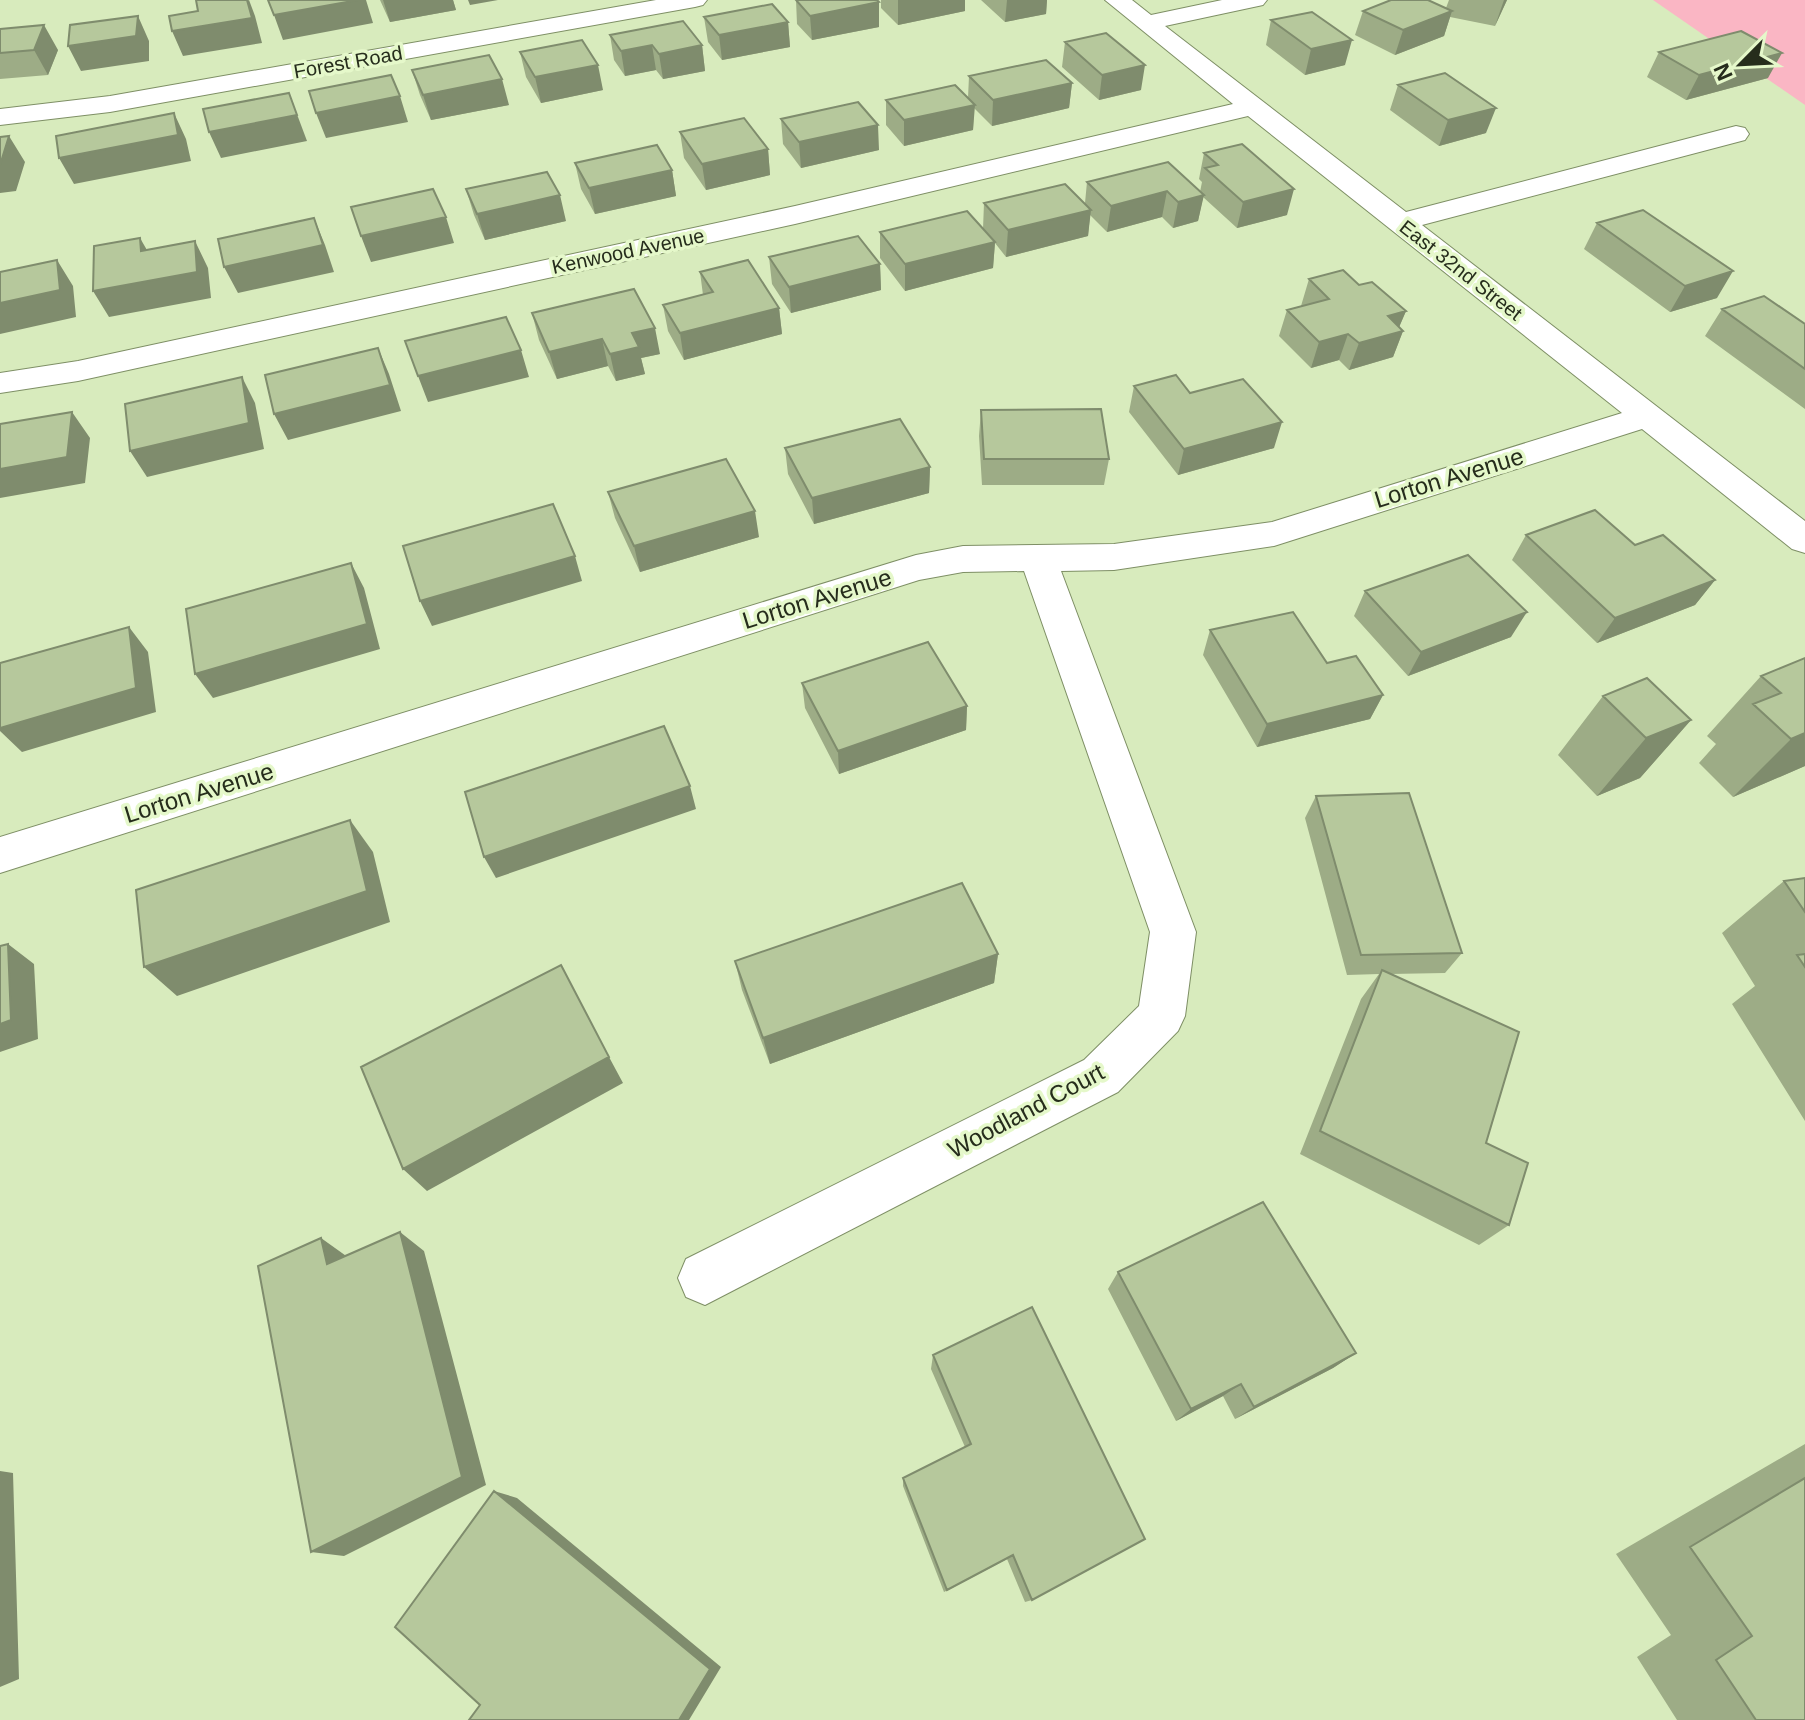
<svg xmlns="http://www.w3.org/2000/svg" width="1805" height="1720" viewBox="0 0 1805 1720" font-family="Helvetica,sans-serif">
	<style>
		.green { fill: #fab6c4 }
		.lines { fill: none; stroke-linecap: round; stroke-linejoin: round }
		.street-casing { stroke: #7e8f65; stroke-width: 2 }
		.street { fill: #fff; fill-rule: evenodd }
		.wall { fill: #9dac86 }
		.shaded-wall { fill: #7f8c6d }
		.building { fill: #b6c89c; stroke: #7f8c6d; stroke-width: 2 }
		.labels { text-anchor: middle; stroke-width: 7; stroke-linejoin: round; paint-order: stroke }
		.far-street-label { font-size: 20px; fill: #262d1c; stroke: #e5f8ca }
		.street-label { font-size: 24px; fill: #262d1c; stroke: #e5f8ca }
	</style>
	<rect width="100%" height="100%" fill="#d8ebbd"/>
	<path class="green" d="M1653,0H1805V105Z"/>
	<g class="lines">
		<g class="street-casing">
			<path id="street" d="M656,0H707L703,5L695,7L110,112L0,125V109L110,96Z
				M1105,0H1132L1151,15L1222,0H1267L1263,5L1165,26L1406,212L1736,126L1745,128L1749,134L1745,140L1422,225L1805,521V553L1792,549L1642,429L1274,546L1114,570L1061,571L1196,932L1185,1016L1178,1031L1118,1092L705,1305L686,1297L678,1278L686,1259L1084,1060L1139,1006L1150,932L1024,571L963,572L919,580L0,873V837L916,555L963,546L1114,544L1272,522L1622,413L1248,116L795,224L78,381L0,393V373L78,361L795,206L1233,104Z"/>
		</g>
		<use href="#street" class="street"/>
	</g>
	<path class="wall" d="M380,0H453L456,10L390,22Z
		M796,0L879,2V27L812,40L797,24Z
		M881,0H965V11L898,25L881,8Z
		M981,0H1047L1046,14L1005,22Z
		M1449,0H1507L1495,26L1450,17L1444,36L1395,55L1355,35L1363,11L1446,8Z
		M704,17L788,22L790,47L722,60L708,42Z
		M1271,20L1345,65L1305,75L1266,45Z
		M0,29L58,50L48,75L0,79Z
		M610,35L702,45L705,71L663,79L656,70L625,76L614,60Z
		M1065,42L1141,90L1099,100L1062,67Z
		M520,52L603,90L541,103L526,77Z
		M1659,52L1768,78L1686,100L1647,77Z
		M412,70L509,105L431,120L420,95Z
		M969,76L1072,83L1069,108L992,126L974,108L973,130L904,146L886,125V100L968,98Z
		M1398,85L1486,133L1439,146L1390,110Z
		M781,119L879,150L801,168L783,144Z
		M680,132L768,149L770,175L706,190L684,158Z
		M1204,153L1287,215L1237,228L1203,197L1198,221L1173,228L1162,217L1107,232L1090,215L1088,236L1006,257L995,243L993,268L905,291L880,258V232L983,229L984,203H1085L1087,182L1200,192L1202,182L1199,179Z
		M575,163L672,170L676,196L595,214L581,189Z
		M466,189L566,221L485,240L474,215Z
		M1597,223L1717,298L1670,312L1584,249Z
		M769,257L880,264L881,290L791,313L772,284Z
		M700,272L779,308L782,334L684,360L668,331L663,305L703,295Z
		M1309,279L1359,285L1406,311L1399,327L1403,331L1393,357L1349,370L1339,360L1311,368L1279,336L1287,310L1301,306Z
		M1722,309L1805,324V409L1705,336Z
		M532,313L660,354L641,358L645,374L616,381L608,366L557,379L539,340Z
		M1134,386L1190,393L1274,448L1178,475L1129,412Z
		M981,410L1109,459L1104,485H982L979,436Z
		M785,448L930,467L929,493L814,524L788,474Z
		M608,492L759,537L640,572L615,518Z
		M1526,535L1635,545L1715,580L1695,605L1597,643L1512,560Z
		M1365,591L1511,637L1408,676L1354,616Z
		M1210,630L1327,663L1383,695L1370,719L1257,747L1203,655Z
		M1805,658V766L1733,797L1699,763L1716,744L1707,736L1761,676Z
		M802,683L967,706L966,730L839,774L805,708Z
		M1603,696L1691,720L1640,778L1597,796L1558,755Z
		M1316,796L1462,953L1445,973L1390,974L1486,1143L1509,1225L1479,1245L1300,1154L1361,999L1379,974L1347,975L1305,818Z
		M1805,878V1121L1732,1004L1755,986L1722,933L1784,881Z
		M998,954L994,983L770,1064L742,990L735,961Z
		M1118,1272L1356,1353L1333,1368L1235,1419L1223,1396L1176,1421L1108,1289Z
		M933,1355L1145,1539L1032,1600L1025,1602L1007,1559L944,1592L903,1486V1478L965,1447L931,1369Z
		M1805,1444V1720H1677L1637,1657L1671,1635L1616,1554Z"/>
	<path class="shaded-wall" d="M249,0L255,16L262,43L183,56L172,31Z
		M358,0H366L373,23L283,40L274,15Z
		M383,0H453L456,10L390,22Z
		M468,0H498L470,5Z
		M898,0H965V11L898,25Z
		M1007,0H1047L1046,14L1005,22Z
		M1504,0H1507L1495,26Z
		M879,2V27L812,40L810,16Z
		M1452,11L1444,36L1395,55L1403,30Z
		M138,16L149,41V61L81,71L68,46Z
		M788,22L790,47L722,60L719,35Z
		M44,25L58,50L48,75L34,50Z
		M1352,40L1345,65L1305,75L1311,49Z
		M652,45L656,70L625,76L621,51Z
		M702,45L705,71L663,79L659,54Z
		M1782,53L1768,78L1686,100L1699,75Z
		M598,65L603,90L541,103L535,77Z
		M1145,65L1141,90L1099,100L1102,75Z
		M502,79L509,105L431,120L423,95Z
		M1072,83L1069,108L992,126L993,100Z
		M289,93L307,141L221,158L209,132Z
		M400,96L408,122L326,138L316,113Z
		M975,105L973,130L904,146V120Z
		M1496,108L1486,133L1439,146L1448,120Z
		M174,113L186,139L191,161L74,184L59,158Z
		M878,125L879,150L801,168L799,142Z
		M9,136L25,162L16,191L0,193V165Z
		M768,149L770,175L706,190L702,164Z
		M672,170L676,196L595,214L589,188Z
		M1294,189L1287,215L1237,228L1243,202Z
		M1167,191L1162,217L1107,232L1111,206Z
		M560,195L566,221L485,240L477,214Z
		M1204,195L1198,221L1173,228L1178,202Z
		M1091,210L1088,236L1006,257L1008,230Z
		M446,217L454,243L371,262L361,236Z
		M314,218L325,245L334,272L238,293L224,267Z
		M140,238L155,264L141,251Z
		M195,241L208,268L211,298L109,317L93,291Z
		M995,242L993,268L905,291V264Z
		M57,260L73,286L76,317L0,334V303Z
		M880,264L881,290L791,313L789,287Z
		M1733,271L1717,298L1670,312L1685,286Z
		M779,308L782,334L684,360L680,333Z
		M1406,311L1397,332L1403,331L1393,357L1349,370L1359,343L1388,316Z
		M655,328L660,354L641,358L645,374L616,381L610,354L632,333Z
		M1348,334L1339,360L1311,368L1319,342Z
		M602,339L608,366L557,379L549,352Z
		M378,348L389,374L401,411L288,440L274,414Z
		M521,350L529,377L428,402L418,376Z
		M242,377L255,403L264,449L147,477L130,451Z
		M72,412L90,438L85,483L0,498V469Z
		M1282,422L1274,448L1178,475L1184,449Z
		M930,467L929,493L814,524L812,498Z
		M755,511L759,537L640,572L634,546Z
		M575,556L582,581L432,626L420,601Z
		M351,563L364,588L380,649L213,698L195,674Z
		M1715,580L1695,605L1597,643L1615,618Z
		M1527,612L1511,637L1408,676L1421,652Z
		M129,627L148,652L156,712L22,752L0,731V728Z
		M1383,695L1370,719L1257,747L1267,724Z
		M967,706L966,730L839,774L838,751Z
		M1691,720L1640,778L1597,796L1646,738Z
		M1805,733V766L1733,797L1791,739Z
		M690,786L696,809L496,878L484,857Z
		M350,820L373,852L390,922L177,996L144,967Z
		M8,944L34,964L38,1039L0,1052V1024Z
		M998,954L994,983L770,1064L763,1038Z
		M609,1057L623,1083L427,1191L403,1169Z
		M400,1232L424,1251L486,1485L344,1556L311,1552Z
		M321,1238L349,1258L327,1264Z
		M1356,1353L1333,1368L1235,1419L1254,1407Z
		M1241,1384L1223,1396L1176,1421L1191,1409Z
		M0,1471L13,1473L19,1679L0,1687Z
		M494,1491L517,1498L721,1667L689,1720H679Z"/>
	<path class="building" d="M196,0H247L252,18L172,31L169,16L198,11Z
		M268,0H358L274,15Z
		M796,0H877L879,2L810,16Z
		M1391,0H1428L1452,11L1403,30L1363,11Z
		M772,4L788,22L719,35L704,17Z
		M1312,12L1352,40L1311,49L1271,20Z
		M138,16L136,36L68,46L70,25Z
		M683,21L702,45L659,54L652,45L621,51L610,35Z
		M44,25L34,50L0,53V29Z
		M1741,31L1782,53L1699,75L1659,52Z
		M1106,33L1145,65L1102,75L1065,42Z
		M582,40L598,65L535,77L520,52Z
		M489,55L502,79L423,95L412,70Z
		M1046,60L1072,83L993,100L969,76Z
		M1445,73L1496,108L1448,120L1398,85Z
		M391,75L400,96L316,113L309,91Z
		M955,85L975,105L904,120L886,100Z
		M289,93L297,115L209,132L203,109Z
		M858,102L878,125L799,142L781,119Z
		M174,113L178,135L59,158L56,136Z
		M744,118L768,149L702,164L680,132Z
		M9,136L0,165V137Z
		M1242,144L1294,189L1243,202L1205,168L1218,165L1204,153Z
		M657,145L672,170L589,188L575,163Z
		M1168,162L1204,195L1178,202L1167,191L1111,206L1087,182Z
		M547,172L560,195L477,214L466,189Z
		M1065,184L1091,210L1008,230L984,203Z
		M433,189L446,217L361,236L351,207Z
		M1643,210L1733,271L1685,286L1597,223Z
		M967,211L995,242L905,264L880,232Z
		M314,218L323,245L224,267L218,239Z
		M858,236L880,264L789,287L769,257Z
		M140,238L141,251L195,241L197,272L93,291L94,246Z
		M57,260L60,290L0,303V272Z
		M748,260L779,308L680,333L663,305L713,292L700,272Z
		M1343,270L1359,285L1372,282L1406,311L1388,316L1403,331L1359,343L1348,334L1319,342L1287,310L1329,299L1309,279Z
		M634,289L655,328L632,333L639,347L610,354L602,339L549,352L532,313Z
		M1764,296L1805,324V369L1722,309Z
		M506,317L521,350L418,376L405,341Z
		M378,348L390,385L274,414L265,375Z
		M1176,375L1190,393L1243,379L1282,422L1184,449L1134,386Z
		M242,377L249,423L130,451L125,404Z
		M1101,409L1109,459H984L981,410Z
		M72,412L67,457L0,469V424Z
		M900,419L930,467L812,498L785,448Z
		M726,459L755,511L634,546L608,492Z
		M553,504L575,556L420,601L403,546Z
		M1595,510L1635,545L1663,535L1715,580L1615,618L1526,535Z
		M1468,555L1527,612L1421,652L1365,591Z
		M351,563L367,624L195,674L186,609Z
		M1293,612L1327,663L1356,656L1383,695L1267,724L1210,630Z
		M129,627L136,688L0,728V663Z
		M928,642L967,706L838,751L802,683Z
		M1805,658V733L1791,739L1753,704L1781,693L1761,676Z
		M1647,678L1691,720L1646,738L1603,696Z
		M664,726L690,786L484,857L465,792Z
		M1409,793L1462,953L1361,955L1316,796Z
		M350,820L367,891L144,967L136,890Z
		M1805,878V912L1784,881Z
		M962,883L998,954L763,1038L735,961Z
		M8,944L11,1020L0,1024V946Z
		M1805,954V967L1797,955Z
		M561,965L609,1057L403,1169L361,1067Z
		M1382,970L1519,1032L1486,1143L1528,1163L1509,1225L1320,1131Z
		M1263,1202L1356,1353L1254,1407L1241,1384L1191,1409L1118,1272Z
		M400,1232L462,1477L311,1552L258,1266L321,1238L327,1264Z
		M1032,1307L1145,1539L1032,1600L1013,1555L947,1590L903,1478L971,1444L933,1355Z
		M1805,1478V1720H1756L1716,1660L1752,1636L1690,1547Z
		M494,1491L710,1669L679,1720H469L480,1705L395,1627Z"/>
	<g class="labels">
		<g class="far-street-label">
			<text transform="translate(348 62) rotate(-10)" y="7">Forest Road</text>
			<text transform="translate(628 251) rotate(-12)" y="7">Kenwood Avenue</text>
			<text transform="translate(1461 270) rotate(38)" y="7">East 32nd Street</text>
		</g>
		<g class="street-label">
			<text transform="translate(1449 478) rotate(-17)" y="8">Lorton Avenue</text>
			<text transform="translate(817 599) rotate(-17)" y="8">Lorton Avenue</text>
			<text transform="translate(199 793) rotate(-17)" y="8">Lorton Avenue</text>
			<text transform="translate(1026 1111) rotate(-28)" y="8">Woodland Court</text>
		</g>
	</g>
	<g transform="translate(1741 64) rotate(246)" stroke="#e5f8ca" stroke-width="6" paint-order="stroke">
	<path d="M0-6L14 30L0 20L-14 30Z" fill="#262d1c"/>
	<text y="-12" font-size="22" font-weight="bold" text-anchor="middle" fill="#262d1c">N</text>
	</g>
</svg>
